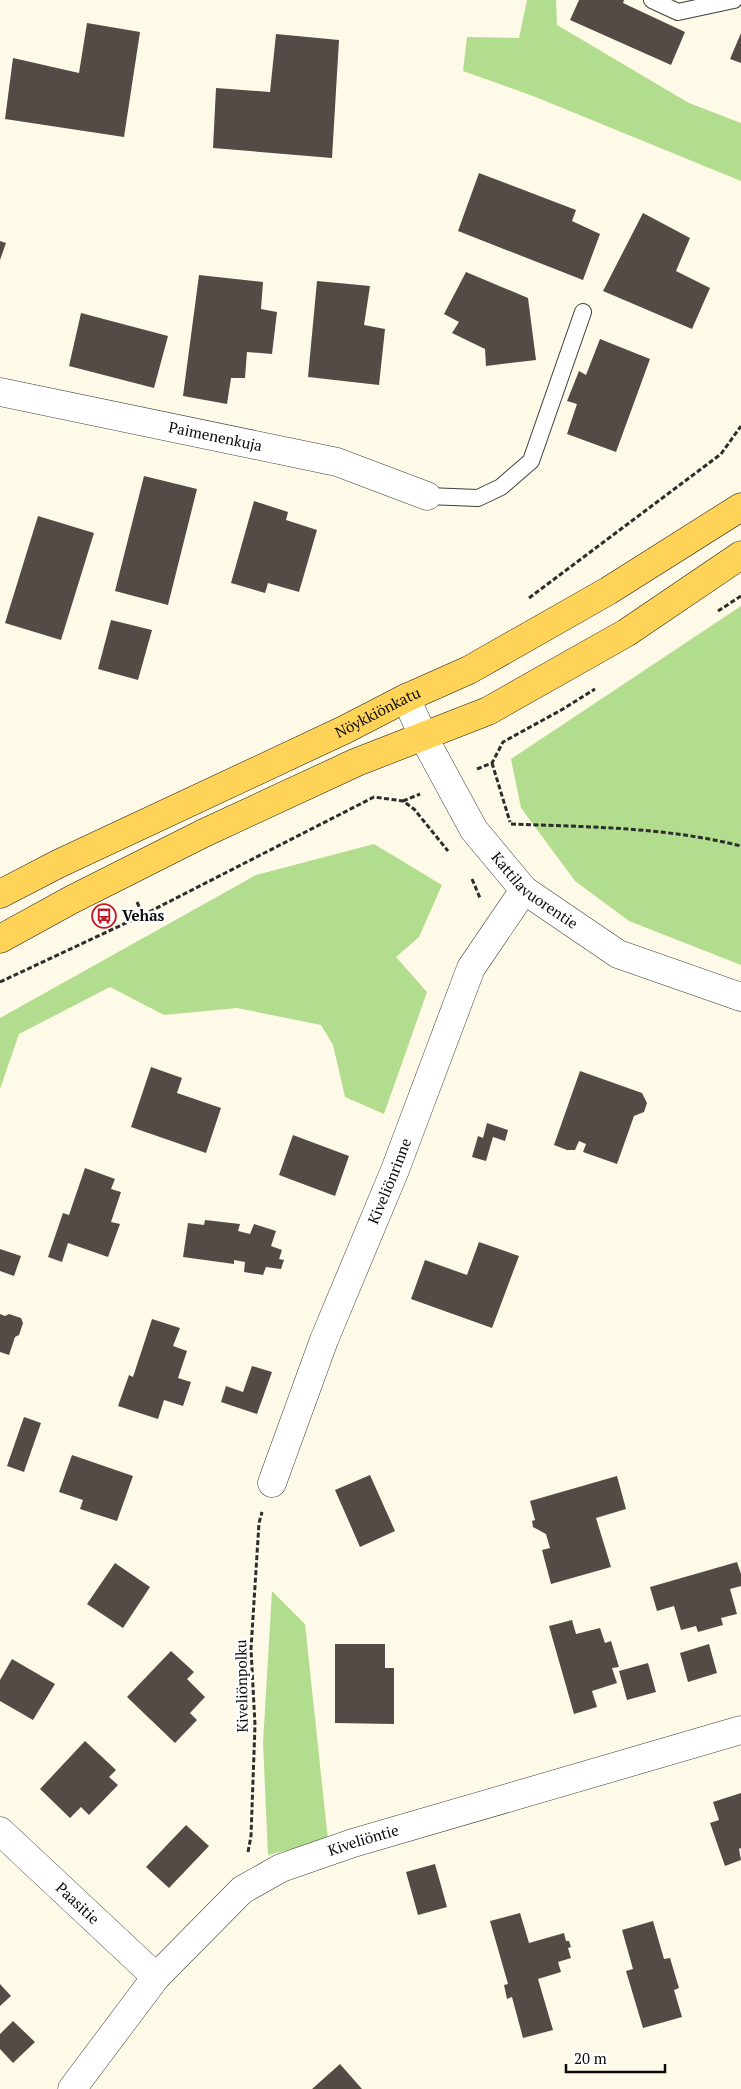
<svg xmlns="http://www.w3.org/2000/svg" width="741" height="2089" viewBox="0 0 741 2089" font-family="'PT Serif',serif">
	<style>
		.forest { fill: #b3dd8e }
		.building { fill: #544b46 }
		.lines { fill: none; stroke-linecap: round; stroke-linejoin: round }
		.service-casing { stroke: #3e3e3e; stroke-width: 18 }
		.minor-casing { stroke: #3e3e3e; stroke-width: 29 }
		.primary-casing { stroke: #1c1c1c; stroke-width: 29 }
		.path { stroke: #2d2d2d; stroke-width: 3; stroke-dasharray: 5 2.5; stroke-linecap: butt }
		.service { stroke: #fff; stroke-width: 16 }
		.minor { stroke: #fff; stroke-width: 28 }
		.primary { stroke: #ffd358; stroke-width: 28 }
		.labels { text-anchor: middle; stroke-width: 5; stroke-linejoin: round; paint-order: stroke }
		.street-label { font-size: 15px; fill: #0b0b0b; stroke: #fff }
		.poi-label { font-size: 15px; font-weight: bold; fill: #0b0b0b; stroke: #fff; text-anchor: start }
	</style>
	<rect width="100%" height="100%" fill="#fffae8"/>
	<path class="forest" d="M527,0H556L557,25L689,103L741,123V181L533,96L463,71L467,37L519,38Z
		M741,606V965L629,921L575,881L521,808L511,759Z
		M374,844L442,885L419,937L396,957L427,992L384,1114L345,1097L333,1045L321,1025L237,1008L164,1015L110,987L19,1034L0,1089V1018L256,875Z
		M272,1591L305,1624L328,1840L268,1855L263,1743Z"/>
	<path class="building" d="M579,0H624L623,3L685,32L671,65L570,20Z
		M87,23L140,32L124,137L5,119L13,58L79,73Z
		M741,33V63L730,59Z
		M276,34L339,40L332,158L213,148L216,88L270,92Z
		M479,173L576,210L572,221L600,234L583,280L458,231Z
		M643,213L690,238L676,271L710,288L692,329L603,291Z
		M0,241L6,243L0,260Z
		M466,272L528,298L536,360L486,366L485,349L452,333L459,322L444,314Z
		M199,275L263,282L261,309L277,312L272,354L247,352L245,378H231L227,404L183,396Z
		M317,281L370,286L364,325L385,329L379,385L308,377Z
		M81,313L168,336L154,388L69,366Z
		M600,339L650,359L616,452L567,434L577,404L567,401L579,371L586,375Z
		M144,476L197,489L168,605L115,591Z
		M254,501L288,512L286,520L317,530L299,592L268,583L265,593L231,583Z
		M38,516L94,533L61,640L5,623Z
		M111,620L152,630L138,680L98,669Z
		M151,1067L182,1078L177,1093L221,1108L206,1153L131,1127Z
		M580,1071L642,1093L647,1103L644,1112L634,1116L617,1164L583,1152L586,1144L579,1141L575,1150H567L554,1145Z
		M487,1123L508,1130L505,1141L493,1137L486,1161L472,1157L478,1136L483,1138Z
		M293,1135L349,1156L335,1196L279,1175Z
		M85,1168L115,1179L111,1189L121,1192L111,1222L120,1224L108,1257L68,1243L62,1262L48,1257L63,1213L69,1215Z
		M205,1220L240,1224L238,1231L250,1234L254,1224L276,1231L271,1246L282,1250L279,1259L284,1260L281,1269L266,1267L263,1275L244,1272L245,1262L234,1260V1264L183,1257L188,1223L204,1225Z
		M479,1242L519,1256L492,1328L411,1299L425,1260L467,1275Z
		M0,1249L21,1256L14,1276L0,1271Z
		M0,1314L5,1316L9,1314L21,1318L23,1323L19,1335L15,1337L9,1355L0,1352Z
		M152,1319L180,1328L173,1346L187,1351L178,1378L191,1382L183,1406L164,1400L158,1419L118,1406L129,1375L133,1377Z
		M252,1366L272,1372L257,1414L221,1402L226,1386L243,1392Z
		M24,1417L41,1423L24,1472L7,1466Z
		M72,1455L133,1476L117,1521L80,1509L83,1500L59,1492Z
		M370,1475L395,1531L360,1547L335,1490Z
		M617,1476L626,1509L596,1518L611,1567L551,1584L542,1550L550,1548L546,1534L533,1527L532,1521L535,1520L530,1501Z
		M737,1562L741,1574V1586L730,1589L737,1614L721,1618L723,1625L698,1632L696,1626L681,1630L674,1606L657,1611L650,1587Z
		M115,1563L150,1587L123,1628L87,1604Z
		M572,1620L576,1634L600,1628L605,1643L611,1641L619,1667L612,1668L617,1683L592,1691L597,1707L574,1714L549,1626Z
		M335,1644H385V1668H394V1724L335,1723Z
		M709,1644L717,1673L688,1682L680,1653Z
		M171,1651L194,1672L187,1679L205,1697L190,1713L197,1720L175,1743L127,1697Z
		M12,1659L55,1684L33,1720L0,1701V1680Z
		M648,1663L656,1692L627,1700L619,1671Z
		M85,1741L116,1770L109,1777L118,1785L89,1815L81,1807L70,1818L40,1789Z
		M741,1793V1848L739,1849L741,1860L725,1866L710,1823L719,1820L713,1802Z
		M186,1825L209,1846L169,1888L146,1867Z
		M435,1864L447,1907L418,1915L406,1872Z
		M520,1913L529,1943L564,1933L566,1941H569L571,1947L568,1948L571,1958L558,1962L561,1972L538,1979L553,2030L523,2038L512,1997L507,1999L504,1985L508,1984L490,1921Z
		M653,1921L664,1959L670,1958L679,1988L674,1990L682,2017L643,2028L626,1971L633,1969L622,1930Z
		M0,1984L11,1996L0,2006Z
		M13,2021L35,2042L13,2063L0,2049V2034Z
		M340,2064L362,2089H312Z"/>
	<g class="lines">
		<g class="service-casing">
			<path id="service" d="M652,0L678,12L734,0
				M427,496L478,498L501,487L531,461L583,312"/>
		</g>
		<g class="minor-casing">
			<g id="minor">
				<path id="s1" d="M0,392L337,462L427,496"/>
				<path id="s2" d="M406,698L424,738L474,830L524,890L618,954L741,997"/>
				<path id="s3" d="M272,1483L324,1340L395,1170L471,968L524,890"/>
				<path id="s4" d="M0,1831L156,1977"/>
				<path id="s5" d="M72,2089L156,1977L242,1890L281,1868L353,1843L741,1730"/>
			</g>
		</g>
		<g class="primary-casing">
			<g id="primary">
				<path id="s6" d="M0,894L58,864L344,730L406,698L469,670L608,591L741,507"/>
				<path d="M0,939L71,900L204,833L357,762L488,711L626,633L741,555"/>
			</g>
		</g>
		<path class="path" d="M529,598L721,454L741,426
			M718,611L741,596
			M492,763L510,822
			M477,769L492,763L503,742L563,709L595,689
			M403,801L420,794
			M511,824C588,827 666,827 741,846
			M472,879L480,898
			M137,902L143,915
			M0,982L143,915L374,797L403,801L414,809L448,851
			M248,1852L251,1836L255,1725L251,1649L259,1523L262,1512"/>
		<use href="#service" class="service"/>
		<use href="#minor" class="minor"/>
		<use href="#primary" class="primary"/>
	</g>
	<defs>
		<g id="bus-ring" transform="scale(1.25)"><circle r="9.5" fill="#fff" stroke="#c21b26" stroke-width="1.5"/><path d="M-5-6H5V4H4V6H2V4H-2V6H-4V4H-5ZM-3.5-4V0h7V-4ZM-3.5 1.2v1.5H-2V1.2ZM2 1.2v1.5H3.5V1.2Z" fill="#c21b26"/></g>
	</defs>
	<g fill-rule="evenodd">
		<use href="#bus-ring" x="104" y="916"/>
	</g>
	<g class="labels">
		<g class="street-label">
			<text dy="5" stroke="none"><textPath href="#s1" startOffset="220">Paimenenkuja</textPath></text>
			<text dy="5" stroke="none"><textPath href="#s6" startOffset="419">Nöykkiönkatu</textPath></text>
			<text dy="5" stroke="none"><textPath href="#s2" startOffset="235">Kattilavuorentie</textPath></text>
			<text dy="5" stroke="none"><textPath href="#s3" startOffset="324">Kiveliönrinne</textPath></text>
			<text transform="translate(242 1686) rotate(-91)" y="5">Kiveliönpolku</text>
			<text dy="5" stroke="none"><textPath href="#s5" startOffset="394">Kiveliöntie</textPath></text>
			<text dy="5" stroke="none"><textPath href="#s4" startOffset="106">Paasitie</textPath></text>
		</g>
		<g class="poi-label">
			<text x="122" y="921">Vehas</text>
		</g>
	</g>
	<path d="M566 2064v8h99v-8" fill="none" stroke="#0b0b0b" stroke-width="2.5"/>
	<text x="574" y="2064" font-size="15" fill="#0b0b0b" stroke="#ffffff" stroke-width="4" paint-order="stroke">20 m</text>
</svg>
